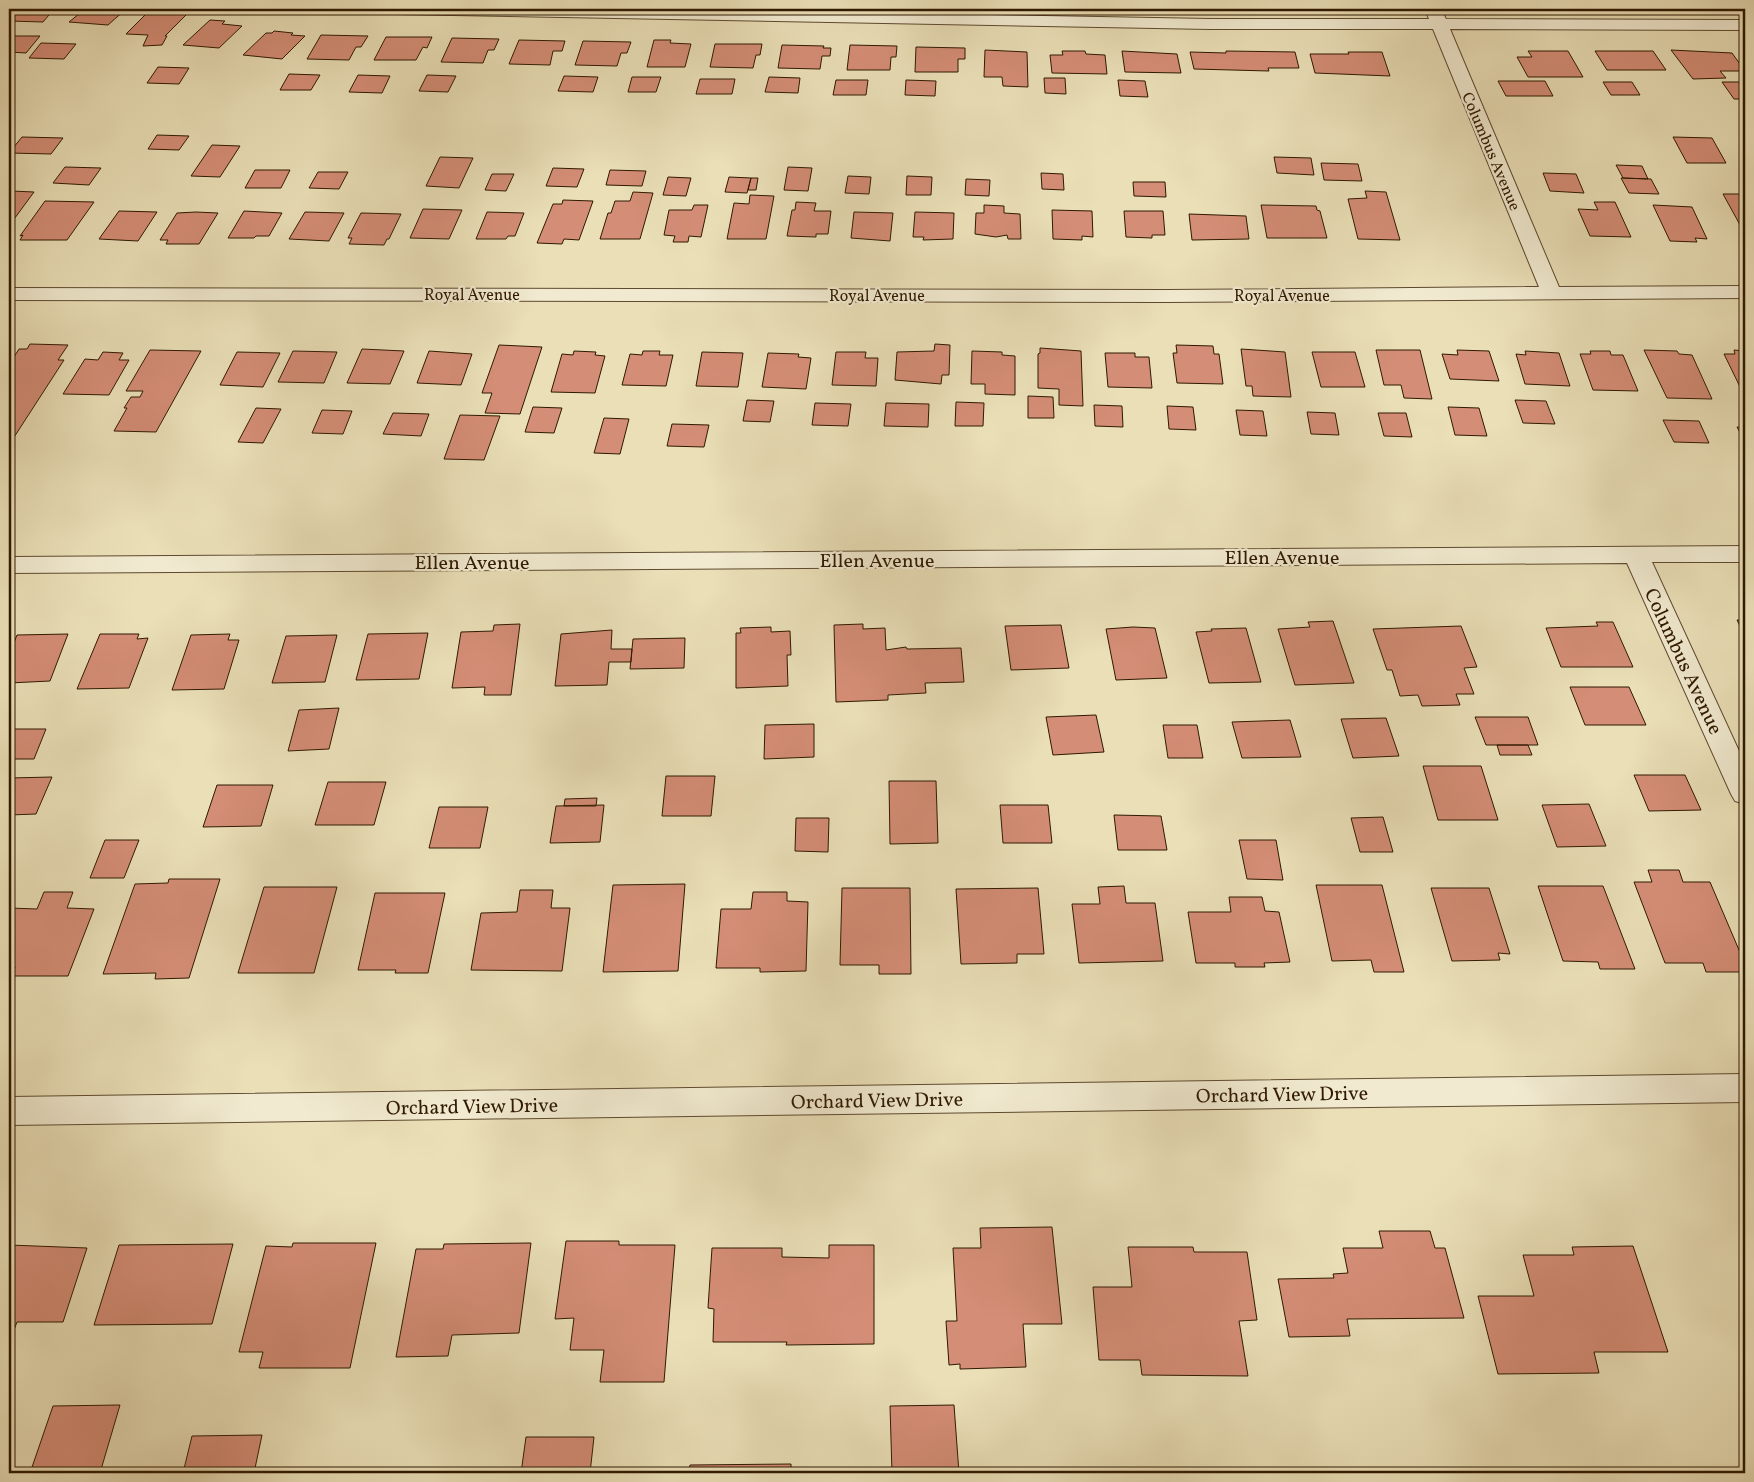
<svg xmlns="http://www.w3.org/2000/svg" width="1754" height="1482" viewBox="0 0 1754 1482" font-family="Vollkorn,serif">
	<style>
		.building { fill: #d48d76; stroke: #2f1900 }
		.lines { fill: none; stroke-linecap: round; stroke-linejoin: round }
		.minor-casing { stroke: #5e4a2e; stroke-width: 2 }
		.minor { fill: #f1ead0; fill-rule: evenodd }
		.labels { text-anchor: middle; stroke-width: 4.5; stroke-linejoin: round; paint-order: stroke }
		.far-street-label { font-size: 16px; fill: #2f1900; stroke: #f1ead0 }
		.street-label { font-size: 20px; fill: #2f1900; stroke: #f1ead0 }
	</style>
	<rect width="100%" height="100%" fill="#eadfb7"/>
	<filter id="stains"><feTurbulence type="fractalNoise" baseFrequency=".004" numOctaves="4"/><feColorMatrix values="0 0 0 0 .2 0 0 0 0 .09 0 0 0 0 .02 0 0 0 .5 -.17"/></filter>
	<radialGradient id="worn" r=".72"><stop offset=".6" stop-color="#630" stop-opacity="0"/><stop offset="1" stop-color="#630" stop-opacity=".3"/></radialGradient>
	<path class="building" d="M13,9H54L43,22L9,21V13Z
		M85,9H126L108,25L69,22Z
		M151,9L187,14L165,36H167L162,45L143,46L148,35L126,34Z
		M210,20L225,21L222,24L242,26L219,48L183,45Z
		M274,31L293,33L291,35L305,36L282,59L243,55L266,33H272Z
		M321,35L368,36L361,47H356L349,60L307,59Z
		M12,36H40L26,53L9,52V39Z
		M386,37H432L427,48L423,47L416,60H374Z
		M452,38L499,39L494,50H488L483,63L441,62Z
		M519,40L565,41L562,51H553L550,65L509,64Z
		M654,40H671L670,43L691,44L685,67H647Z
		M583,41L631,42L627,53H621L617,66L575,65Z
		M41,43L76,44L64,59L29,58Z
		M715,44H762L760,55H756L753,68L710,67Z
		M782,45L824,46L823,48H831L830,56H822L820,69L778,68Z
		M850,45L897,46L896,57H891L890,70H847Z
		M916,47L965,48V59H958V72H915Z
		M985,50L1027,52L1028,87L1003,86L1002,77H984Z
		M1671,50L1732,53L1745,71H1720L1726,78L1693,79Z
		M1062,51H1085L1086,54L1105,55L1107,74L1052,73L1050,55H1063Z
		M1122,51L1177,54L1181,73L1125,72Z
		M1226,51L1295,52L1299,68H1268L1269,71L1194,69L1190,52L1226,53Z
		M1528,51H1568L1583,77H1528L1517,57H1532Z
		M1595,51H1653L1666,70H1607Z
		M1348,52H1382L1390,76L1315,73L1310,54H1349Z
		M158,67L189,68L179,84L147,83Z
		M289,74L320,75L311,90H280Z
		M358,75L390,76L382,93L349,92Z
		M427,75L456,76L448,92L419,91Z
		M564,76L598,77L593,92L558,91Z
		M632,77H661L656,92H628Z
		M769,77L800,78L798,93L765,92Z
		M1044,78H1065L1066,94L1045,93Z
		M700,79H735L732,94H696Z
		M836,80H868L866,95H833Z
		M906,80L936,81L935,96L905,95Z
		M1118,80L1145,81L1148,97L1120,96Z
		M1498,81H1545L1553,96H1506Z
		M1603,82H1632L1640,95H1611Z
		M1722,82H1745V99H1734Z
		M157,135L189,136L179,150L148,149Z
		M22,137L63,138L51,154L9,153Z
		M1673,137L1712,138L1726,163H1687Z
		M212,145L240,146L220,177L191,176Z
		M440,157L473,158L459,188L426,186Z
		M1274,157L1311,158L1314,175L1277,173Z
		M1321,163L1358,164L1362,181L1324,180Z
		M1616,165L1642,166L1648,179L1623,178Z
		M65,167L101,168L89,185L53,183Z
		M788,167L812,168L808,191L784,190Z
		M553,168L584,169L577,187L546,186Z
		M255,170H290L281,188H245Z
		M610,170L646,171L642,186L606,185Z
		M318,172H348L339,189L309,188Z
		M1041,173L1063,174L1064,190L1042,189Z
		M1543,173L1576,174L1584,193L1550,191Z
		M492,174H514L506,191L485,190Z
		M848,176L871,177L869,194L845,193Z
		M907,176L932,177L931,195H906Z
		M668,177L691,178L686,196L663,195Z
		M729,177L751,178L747,193L725,192Z
		M751,178H758L756,190H748Z
		M1621,178L1651,179L1659,194L1629,193Z
		M966,179L990,180L989,196L965,195Z
		M1133,182H1165L1166,197L1134,196Z
		M9,188H14L11,191L34,192L9,226Z
		M1365,191L1386,192L1400,240L1358,239L1348,199L1367,198Z
		M633,192L653,193L640,239H600L608,213H611L615,201H630Z
		M1723,194H1745V234Z
		M750,195L774,196L766,239H727L734,203L749,204Z
		M563,200L593,201L579,240L564,239L562,244L537,243L553,204H562Z
		M45,201L94,202L67,240H20L23,235L20,236Z
		M796,202L816,203L814,211H831L828,234H816V237L787,236L792,210H795Z
		M1594,202H1615L1631,237L1590,236L1578,209L1598,210Z
		M694,205H708L701,237L689,236L688,242H673L675,236L664,235L669,210H692Z
		M984,205L1004,206V213L1020,214L1021,239H1008L1007,235L996,237L975,234L976,213H984Z
		M1261,205L1316,206L1317,210L1320,211L1327,238H1267Z
		M1653,205L1692,207L1707,239L1695,238L1697,242L1670,241Z
		M423,209L462,210L449,239L410,238Z
		M1052,210L1092,211L1093,237L1082,236V240L1053,239Z
		M119,211L157,212L138,241L99,239Z
		M244,211L282,213L269,236H256L254,238H228Z
		M1124,211H1163L1165,235H1152V238L1126,237Z
		M196,212L218,213L199,244H166L168,240H160L177,213Z
		M305,212L344,213L329,241L289,239Z
		M487,212L524,213L515,236H508L506,239H476Z
		M854,212L893,213L890,241L851,238Z
		M915,212L954,213L953,239L923,240L924,237H913Z
		M361,213H362L401,214L389,239H387L384,245L349,244L352,238H348Z
		M1189,214L1246,216L1249,239L1192,240Z
		M30,344L68,345L58,360H64L9,445V359L12,360L19,349H27Z
		M935,344L950,345L949,375H942L941,384L895,380L897,352L934,351Z
		M499,345L542,347L520,414L485,413L492,393H482Z
		M1176,345L1213,346L1214,354H1219L1223,384L1177,383L1173,353H1177Z
		M1040,348L1081,351L1083,406L1059,405V389L1038,388V354L1040,353Z
		M362,349L404,351L390,384L347,383Z
		M1241,349L1285,352L1291,397L1253,396L1252,386H1246Z
		M150,350L201,351L156,432L114,431L127,408H124L131,397H140L143,391H126Z
		M1376,350H1420L1432,399L1404,398L1401,385H1384Z
		M1457,350L1489,351L1499,381L1450,379L1442,354L1458,355Z
		M1644,350L1677,351L1679,354L1692,355L1712,399L1667,398Z
		M1734,350L1745,351V391H1742L1724,354H1735Z
		M293,351L337,352L324,383L278,382Z
		M429,351L472,354L461,385L417,383Z
		M574,351L596,352L595,355L605,356L595,393L551,392L562,354L573,355Z
		M643,351H660L659,355H673L666,386L622,385L630,354L642,355Z
		M972,351L1002,352V355L1015,356V395L985,394V384H971Z
		M1525,351L1559,353L1570,386L1525,384L1516,354L1526,355Z
		M1590,351H1610L1611,355H1623L1638,391L1593,390L1580,354H1591Z
		M103,352L123,353L119,360H129L109,395L63,394L85,359L98,360Z
		M237,352L280,353L263,387L220,385Z
		M702,352L743,353L738,387L696,386Z
		M836,352H866L865,358H878L876,386L832,385Z
		M1312,352H1355L1365,387H1321Z
		M768,353L799,354L798,357L811,358L806,389L762,387Z
		M1105,353H1135V357H1149L1152,388L1108,387Z
		M1028,396L1053,397L1054,418H1028Z
		M747,400L774,401L770,422L743,421Z
		M1515,400L1546,401L1555,424L1523,423Z
		M956,402L984,403L983,426H955Z
		M815,403L851,404L848,426L812,425Z
		M886,403L929,404L928,427L884,426Z
		M1094,405L1122,406L1123,427L1095,426Z
		M1167,406L1193,407L1196,430L1169,429Z
		M533,407L562,408L554,433L525,432Z
		M1448,407L1479,408L1487,436L1455,435Z
		M256,408L281,409L263,443L238,442Z
		M322,410L352,411L343,434L312,433Z
		M1236,410L1263,411L1267,436L1240,435Z
		M1307,412L1335,413L1339,435L1311,434Z
		M393,413L429,414L421,436L383,434Z
		M1378,413H1406L1412,437L1384,436Z
		M460,415L500,416L484,460L444,459Z
		M604,418L629,419L620,454L594,453Z
		M1663,420L1699,421L1709,443L1674,442Z
		M672,424L709,425L704,447L667,446Z
		M1737,427H1745V442Z
		M1737,620H1745V636Z
		M1333,621L1354,683L1295,685L1278,629L1310,627L1308,622Z
		M1596,622H1613L1633,667H1561L1546,628L1598,626Z
		M520,624L511,695H484L485,687L452,688L461,632L493,631L494,625Z
		M863,624V629L885,628L886,650L906,647L907,649L961,648L964,682L925,683L926,693L888,695V700L836,702L834,625Z
		M1061,625L1069,668L1011,670L1005,626Z
		M1461,626L1477,667L1464,668L1474,694H1456L1460,705L1422,706L1418,695L1400,696L1392,670H1387L1373,629Z
		M771,627V632L790,631L791,655H787L788,686L736,688V633H741L740,628Z
		M1133,627L1155,628L1167,678L1116,680L1106,629Z
		M1246,628L1261,682L1209,683L1196,632L1212,631L1211,629Z
		M612,630L611,649H632L631,662H609L607,685L555,686L561,634Z
		M428,633L419,679L356,680L368,634Z
		M68,634L50,681L9,683V655L17,635Z
		M100,634H139L137,639L148,638L129,688L77,689Z
		M230,634L228,640H239L224,689L172,690L191,635Z
		M337,635L325,682L272,683L286,636Z
		M685,638L684,668L630,669L633,639Z
		M1570,687H1629L1646,725H1585Z
		M339,708L329,749L288,751L299,710Z
		M1096,715L1104,752L1053,755L1046,717Z
		M1475,717H1528L1538,745H1486Z
		M1386,718L1399,756L1353,758L1341,719Z
		M1290,720L1301,757L1242,758L1232,722Z
		M814,724V757L764,759L765,725Z
		M1163,725H1197L1203,758H1168Z
		M9,729H46L34,759H9Z
		M1497,745H1528L1532,755H1500Z
		M1423,766H1481L1498,820H1438Z
		M1634,775H1685L1701,810L1649,811Z
		M666,776H715L711,816H662Z
		M52,777L36,814L9,815V778Z
		M889,781H936L938,843L890,844Z
		M328,782H386L374,825H315Z
		M217,785H273L261,826L203,827Z
		M597,798L596,806H564L565,799Z
		M1589,804L1606,846L1557,847L1542,805Z
		M604,805L600,842L550,843L556,806Z
		M1000,805H1048L1052,843H1003Z
		M439,807H488L480,848H429Z
		M1114,815L1161,816L1167,850H1118Z
		M1383,817L1393,852H1360L1351,818Z
		M796,818H829L828,852L795,851Z
		M105,840H139L124,878H90Z
		M1239,840H1276L1283,880L1247,879Z
		M1648,870H1679L1683,882H1710L1745,964V972H1706L1703,963H1665L1634,882H1652Z
		M169,879H220L189,978L155,979L156,973L103,974L135,884L168,883Z
		M685,884L678,971L603,972L613,885Z
		M1316,885H1382L1404,972H1374L1371,960L1332,961Z
		M1124,886L1126,903H1155L1163,961L1079,963L1072,904H1100L1098,887Z
		M1538,886H1603L1635,969H1600L1598,962L1563,961Z
		M264,887H337L314,973H238Z
		M842,888H910L911,974H879V965H840Z
		M1038,888L1044,954H1017V963L961,964L956,889Z
		M1431,888H1489L1510,954L1498,953L1500,960L1452,961Z
		M520,890H553L551,908H570L562,971L471,970L481,913L517,912Z
		M44,892H73L67,908L94,909L68,976H12L15,967L9,968V912L10,908L37,909Z
		M753,892H787V901L808,902L806,971L760,972V968H716L721,909H751Z
		M375,893H445L428,973H395L396,970H358Z
		M1229,897H1262L1265,911L1279,912L1290,962L1264,963L1265,967H1235V963H1196L1188,912H1231Z
		M1052,1227L1062,1324H1023L1026,1367L960,1369V1364L949,1365L946,1321H957L953,1248H981L980,1228Z
		M1379,1231H1430L1435,1248H1445L1464,1318L1347,1319L1350,1336L1289,1337L1278,1279L1334,1278L1333,1274L1348,1273L1343,1248H1383Z
		M566,1241H619V1245H675L664,1382H600L604,1350H570L574,1318L555,1319Z
		M293,1243H376L350,1368H259L263,1352H239L266,1246L292,1247Z
		M531,1243L519,1333L452,1335L448,1356L396,1357L416,1249H443L444,1244Z
		M233,1244L212,1324L94,1325L119,1245Z
		M9,1245L87,1248L63,1322H17L9,1343Z
		M829,1245H874V1344L786,1345L787,1342H713L714,1309L708,1308L712,1248H782V1257L829,1258Z
		M1633,1246L1668,1352H1594L1599,1373L1498,1374L1478,1296H1534L1523,1255H1574L1572,1247Z
		M1128,1247H1193L1194,1252H1247L1257,1320L1239,1321L1248,1376L1142,1375L1140,1360H1099L1093,1287H1132Z
		M120,1405L100,1473H30L53,1406Z
		M954,1405L959,1473H892L890,1406Z
		M262,1435L254,1473H183L192,1436Z
		M526,1437H594L590,1473H521Z
		M791,1464V1473H689L690,1465Z
		M350,1469L420,1470L419,1473H349Z"/>
	<g class="lines">
		<g class="minor-casing">
			<path id="minor" d="M387,9H653L1210,19H1429L1425,9H1441L1446,19L1745,20V30L1450,29L1559,287L1745,286V298L1167,302L9,300V288L1167,290L1539,287L1433,29H1210L395,14L389,13Z
				M1745,546V562H1652L1745,764V804L1735,801L1731,794L1627,563L9,573V557Z
				M1745,1074V1102L9,1125V1097Z"/>
		</g>
		<use href="#minor" class="minor"/>
	</g>
	<g class="labels">
		<g class="far-street-label">
			<text transform="translate(1492 151) rotate(67)" y="6">Columbus Avenue</text>
			<text x="472" y="300">Royal Avenue</text>
			<text x="877" y="301">Royal Avenue</text>
			<text x="1282" y="301">Royal Avenue</text>
		</g>
		<g class="street-label">
			<text x="1282" y="564">Ellen Avenue</text>
			<text x="877" y="567">Ellen Avenue</text>
			<text x="472" y="569">Ellen Avenue</text>
			<text transform="translate(1684 661) rotate(65)" y="7">Columbus Avenue</text>
			<text transform="translate(1282 1094) rotate(-1)" y="7">Orchard View Drive</text>
			<text transform="translate(877 1100) rotate(-1)" y="7">Orchard View Drive</text>
			<text transform="translate(472 1106) rotate(-1)" y="7">Orchard View Drive</text>
		</g>
	</g>
	<rect width="1754" height="1482" fill="none" stroke="#eadfb7" stroke-width="30"/>
	<rect x="10" y="10" width="1734" height="1462" fill="none" stroke="#2f1900" stroke-width="2.5"/>
	<rect x="15" y="15" width="1724" height="1452" fill="none" stroke="#2f1900"/>
	<rect width="100%" height="100%" filter="url(#stains)"/>
	<rect width="100%" height="100%" fill="url(#worn)"/>
</svg>
